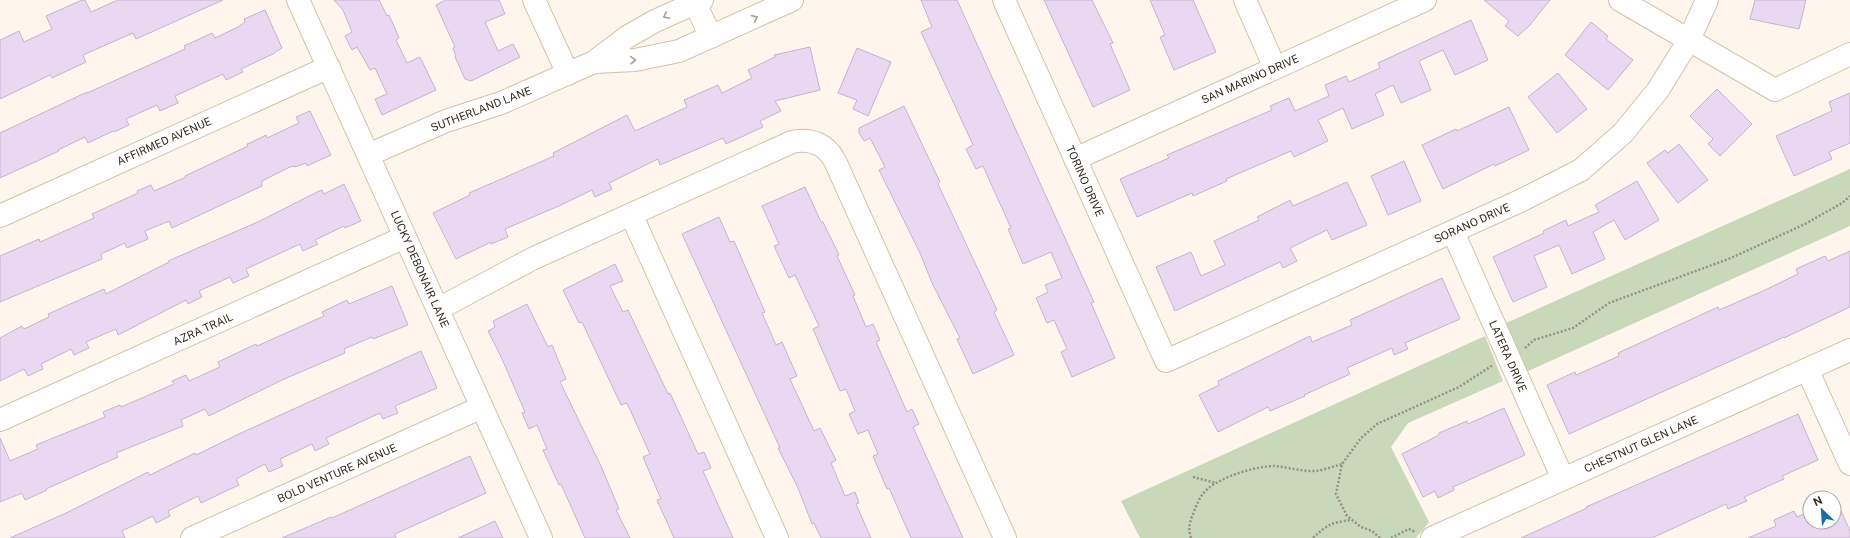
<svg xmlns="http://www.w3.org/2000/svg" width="1850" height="538" viewBox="0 0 1850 538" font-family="'Public Sans',sans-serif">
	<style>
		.green { fill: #c9d8b8 }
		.building { fill: #ead8f2; stroke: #c4b3cc }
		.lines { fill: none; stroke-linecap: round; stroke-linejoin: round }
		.minor-casing { stroke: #d5c1a9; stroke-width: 24 }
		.path { stroke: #978f85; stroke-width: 2.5; stroke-dasharray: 2 2; stroke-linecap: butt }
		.minor { stroke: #fff; stroke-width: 22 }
		.oneway { stroke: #a39f9b }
		.labels { text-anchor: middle; stroke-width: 3.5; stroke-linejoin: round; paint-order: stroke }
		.street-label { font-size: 11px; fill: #322a21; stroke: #fff }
	</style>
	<rect width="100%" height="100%" fill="#fef6ec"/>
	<path class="green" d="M1850,169V226L1526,372L1504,324Z
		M1485,336L1503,381L1408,423L1391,447L1429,522L1416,538H1140L1121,501Z"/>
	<path class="building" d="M82,0H85L91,12L118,0H223L136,39L133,33L83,55L86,62L52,78L50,75L0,99V40L19,31L24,42L52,29L46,16Z
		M334,0H379L387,16L389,15L394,26L399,38L396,40L407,63L420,57L436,90L382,115L375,99L387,94L375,68L370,70L357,47L352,50L345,36L352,32L343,10Z
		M446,0H499L505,14L485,22L498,51L513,44L520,57L471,81L465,79L455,57L456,56L453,48L455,47L436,5Z
		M921,0H957L1094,302L1091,303L1115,358L1072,377L1061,352L1067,349L1054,320L1047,323L1036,298L1048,292L1045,285L1062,278L1051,252L1023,264L1008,229L1011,228L983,166L976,169L966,149L973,145L921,32L932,27Z
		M1044,0H1092L1113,43L1110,44L1130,90L1093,107Z
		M1150,0H1193L1216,52L1174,70L1160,37L1165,35Z
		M1484,0H1550L1529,26L1518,36L1505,26L1509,21Z
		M1755,0H1806L1799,29L1750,19Z
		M265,10L282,48L275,52V53L241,69L243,72L226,80L223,74L175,96L178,103L160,111L157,105L126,119L129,125L114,132L113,131L88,143L85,137L58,150L59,151L0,178V133L87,92V93L185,49L184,46L212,33L215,38L238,27L245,22L244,19Z
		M1471,20L1488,60L1455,75L1443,50L1419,61L1431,90L1401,103L1393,85L1375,94L1384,115L1352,129L1343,108L1318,120L1328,141L1294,157L1291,151L1226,179L1227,181L1193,196L1192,193L1137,217L1120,179L1169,158L1167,155L1272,110L1270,106L1289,98L1295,111L1329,96L1325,85L1346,76L1349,82L1380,68L1378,63Z
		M1591,22L1608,36L1606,39L1633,60L1608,90L1565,55Z
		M810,47L820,90L775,101L781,111L760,121L763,127L726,144L723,138L660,165L658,159L609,183L612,189L595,197L592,190L561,205L505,229L508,237L491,244V242L456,259L433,213L470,195L469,193L554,156L553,153L627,115L635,131L687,107L684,100L718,85L722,93L752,78L748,70L775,57L774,55Z
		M857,48L891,62L868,116L853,109L857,100L838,93Z
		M1558,73L1587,109L1557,133L1528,97Z
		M1717,89L1752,124L1720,156L1708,144L1713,139L1690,116Z
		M1850,93V143L1829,152L1832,159L1794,176L1776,136L1832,111L1829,102Z
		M904,106L940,182L938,184L997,310L994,312L1014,355L973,374L957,339L960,338L932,283L920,253L879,170L885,167L870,138L864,141L859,133V128Z
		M1509,107L1529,150L1495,166L1494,164L1443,189L1422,145L1456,129L1457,131Z
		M310,111L331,155L307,166L306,163L295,167V166L290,167L262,181V186L172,228L169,221L145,231L148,239L127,248L125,243L101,254L102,259L0,302V256L39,239L40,242L94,218L92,214L138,193L137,191L151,185L154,191L186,177L185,176L248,146L247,144L250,143L266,135L267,138L299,123L296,117Z
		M1679,144L1708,180L1678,203L1647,163L1665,150L1668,153Z
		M1404,161L1421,201L1388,215L1371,176Z
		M1637,181L1659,220L1625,240L1614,220L1593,232L1605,259L1572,274L1559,245L1534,256L1547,287L1513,302L1493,257L1544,233L1543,231L1566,220L1568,226L1599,212L1595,205Z
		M1347,182L1367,225L1332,240L1327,230L1290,248L1297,261L1283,268L1280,262L1175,311L1156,267L1191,252L1201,276L1225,265L1214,241L1259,220L1257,217L1290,200L1293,206Z
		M344,184L361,221L345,228L344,226L315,240L318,244L303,251L300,244L246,269L249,276L233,283L230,277L199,291L202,297L188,304L186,300L118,335L116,329L86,342L89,348L74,355L71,349L41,364L43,369L28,376L24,369L0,381V338L22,326L24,329L49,317L48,314L104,289L106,294L169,262L168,261L260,221L319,191L322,190L324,194Z
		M805,187L821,222H823L839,255L837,256L855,295L853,296L866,327L873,324L880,340L876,342L907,412L912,409L919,424L913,427L963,538H911L889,488L887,489L873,456L878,454L868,430L858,434L849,414L855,411L846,389L840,391L813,329L819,326L795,275L789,278L774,246L779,244L762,206Z
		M719,217L730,242L734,241L765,312L762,313L776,345L782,342L797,376L790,379L814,431L820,428L836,460L831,463L845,496L855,492L859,503L856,504L871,538H821L814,523L812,524L798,488L778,448H780L682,234Z
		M1850,251V307L1784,338V337L1569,434L1547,385L1575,372L1576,375L1619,356L1618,353L1718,307L1719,310L1763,291L1798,274L1796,269L1825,256L1828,261Z
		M615,264L623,281L610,286L623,312L628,310L668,394L670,393L698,454L704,452L711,468L703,471L733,538H674L657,500L661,499L643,457L650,454L627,403L621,405L582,322L579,323L563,290Z
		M1442,278L1460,319L1405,343L1408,349L1394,355L1392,348L1347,368L1350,374L1304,395L1305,396L1270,411L1268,407L1218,432L1199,395L1219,385L1218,381L1310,336L1312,342L1352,325L1350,320Z
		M392,286L408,325L373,339L372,337L344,349L345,353L282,380L209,416L205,409L181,420L183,426L116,453L118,457L46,489L47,490L25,500L22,493L0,502V438L10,461L38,449L36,445L105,417L103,412L120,405L121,407L174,384L172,381L186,375L189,381L220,367L218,362L256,344L257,346L324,316L322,312L347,300L349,304Z
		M527,304L548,347L552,345L566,379L560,382L601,466L619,509L616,510L630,538H585L561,484L559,485L543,450L547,449L537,425L529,429L522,413L525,412L502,359L488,331L495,327L493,321Z
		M421,351L437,388L395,406L398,413L383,419L380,413L326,438L329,444L315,451L312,444L280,459L283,466L269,472L265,464L236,479L239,485L224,492L201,503L198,496L168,511L170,516L156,523L153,516L122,531L125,538H10L66,513L148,472L150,475L195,453L196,455L241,433Z
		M1504,408L1525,455L1453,487L1454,490L1438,498L1435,491L1423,497L1402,454L1439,435V433L1467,421L1468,424Z
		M1798,414L1818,460L1782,476L1784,479L1744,497L1747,501L1728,509L1726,504L1652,538H1521L1587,508L1586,507Z
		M470,456L486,493L395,534L396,538H282L331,517L332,518Z
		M1834,495L1850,531V538H1748L1776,526L1774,520L1794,511L1797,517L1810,511V522H1834Z
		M495,521L503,538H458Z"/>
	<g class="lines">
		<g class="minor-casing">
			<path id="minor" d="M298,0L541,538
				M534,0L568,74
				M1004,0L1166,361L1520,201L1581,170L1623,133L1658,90L1689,40L1707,0
				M1245,0L1275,68
				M1620,0L1775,90L1850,54
				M695,3L711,37
				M594,62L635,60L679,51L792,0
				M368,155L446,121L501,103L594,62L627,37L655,21L702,0
				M1075,159L1425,0
				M631,214L777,538
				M0,216L329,67
				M1453,232L1563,479
				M438,309L534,258L792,142C811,138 826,144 835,161L1005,538
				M1807,369L1850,464
				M0,420L405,237
				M192,538L482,407
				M1432,538L1850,350"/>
		</g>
		<path class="path" d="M1525,348L1534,340L1573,328L1609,303L1731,258L1805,224L1842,203L1850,196
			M1193,477L1216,483
			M1191,538C1187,527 1191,519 1195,509C1197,504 1199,499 1202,495C1214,478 1255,466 1275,466C1287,467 1299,471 1312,471C1322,471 1332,467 1342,464
			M1313,538C1328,524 1330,523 1351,520
			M1380,538L1372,531L1361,527L1347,516L1336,494L1342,464L1361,438L1377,424L1459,387L1493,365
			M1391,538L1409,529L1415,532"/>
		<use href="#minor" class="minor"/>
	</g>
	<defs><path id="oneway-chevron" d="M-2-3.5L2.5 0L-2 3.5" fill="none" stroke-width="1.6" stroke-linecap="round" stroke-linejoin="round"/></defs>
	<g class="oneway">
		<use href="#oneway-chevron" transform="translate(666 16) rotate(155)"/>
		<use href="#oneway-chevron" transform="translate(755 18) rotate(-24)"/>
		<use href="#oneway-chevron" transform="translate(633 60) rotate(-4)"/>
	</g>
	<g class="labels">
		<g class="street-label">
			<text transform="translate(1250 79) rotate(-24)" y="4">SAN MARINO DRIVE</text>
			<text transform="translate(481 109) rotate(-21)" y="4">SUTHERLAND LANE</text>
			<text transform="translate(164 141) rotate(-24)" y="4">AFFIRMED AVENUE</text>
			<text transform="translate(1085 181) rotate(66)" y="4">TORINO DRIVE</text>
			<text transform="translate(1472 223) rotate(-24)" y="4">SORANO DRIVE</text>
			<text transform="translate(420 269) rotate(66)" y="4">LUCKY DEBONAIR LANE</text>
			<text transform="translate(203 329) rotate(-24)" y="4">AZRA TRAIL</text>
			<text transform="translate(1508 356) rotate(66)" y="4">LATERA DRIVE</text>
			<text transform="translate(1641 444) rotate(-24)" y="4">CHESTNUT GLEN LANE</text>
			<text transform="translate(337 473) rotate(-24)" y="4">BOLD VENTURE AVENUE</text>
		</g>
	</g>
	<g transform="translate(1822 510) rotate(335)"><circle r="19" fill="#ffffff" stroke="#adaaa6"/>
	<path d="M0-3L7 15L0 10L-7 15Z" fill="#1a6fa0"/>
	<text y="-6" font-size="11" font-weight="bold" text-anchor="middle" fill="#322a21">N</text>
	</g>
</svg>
